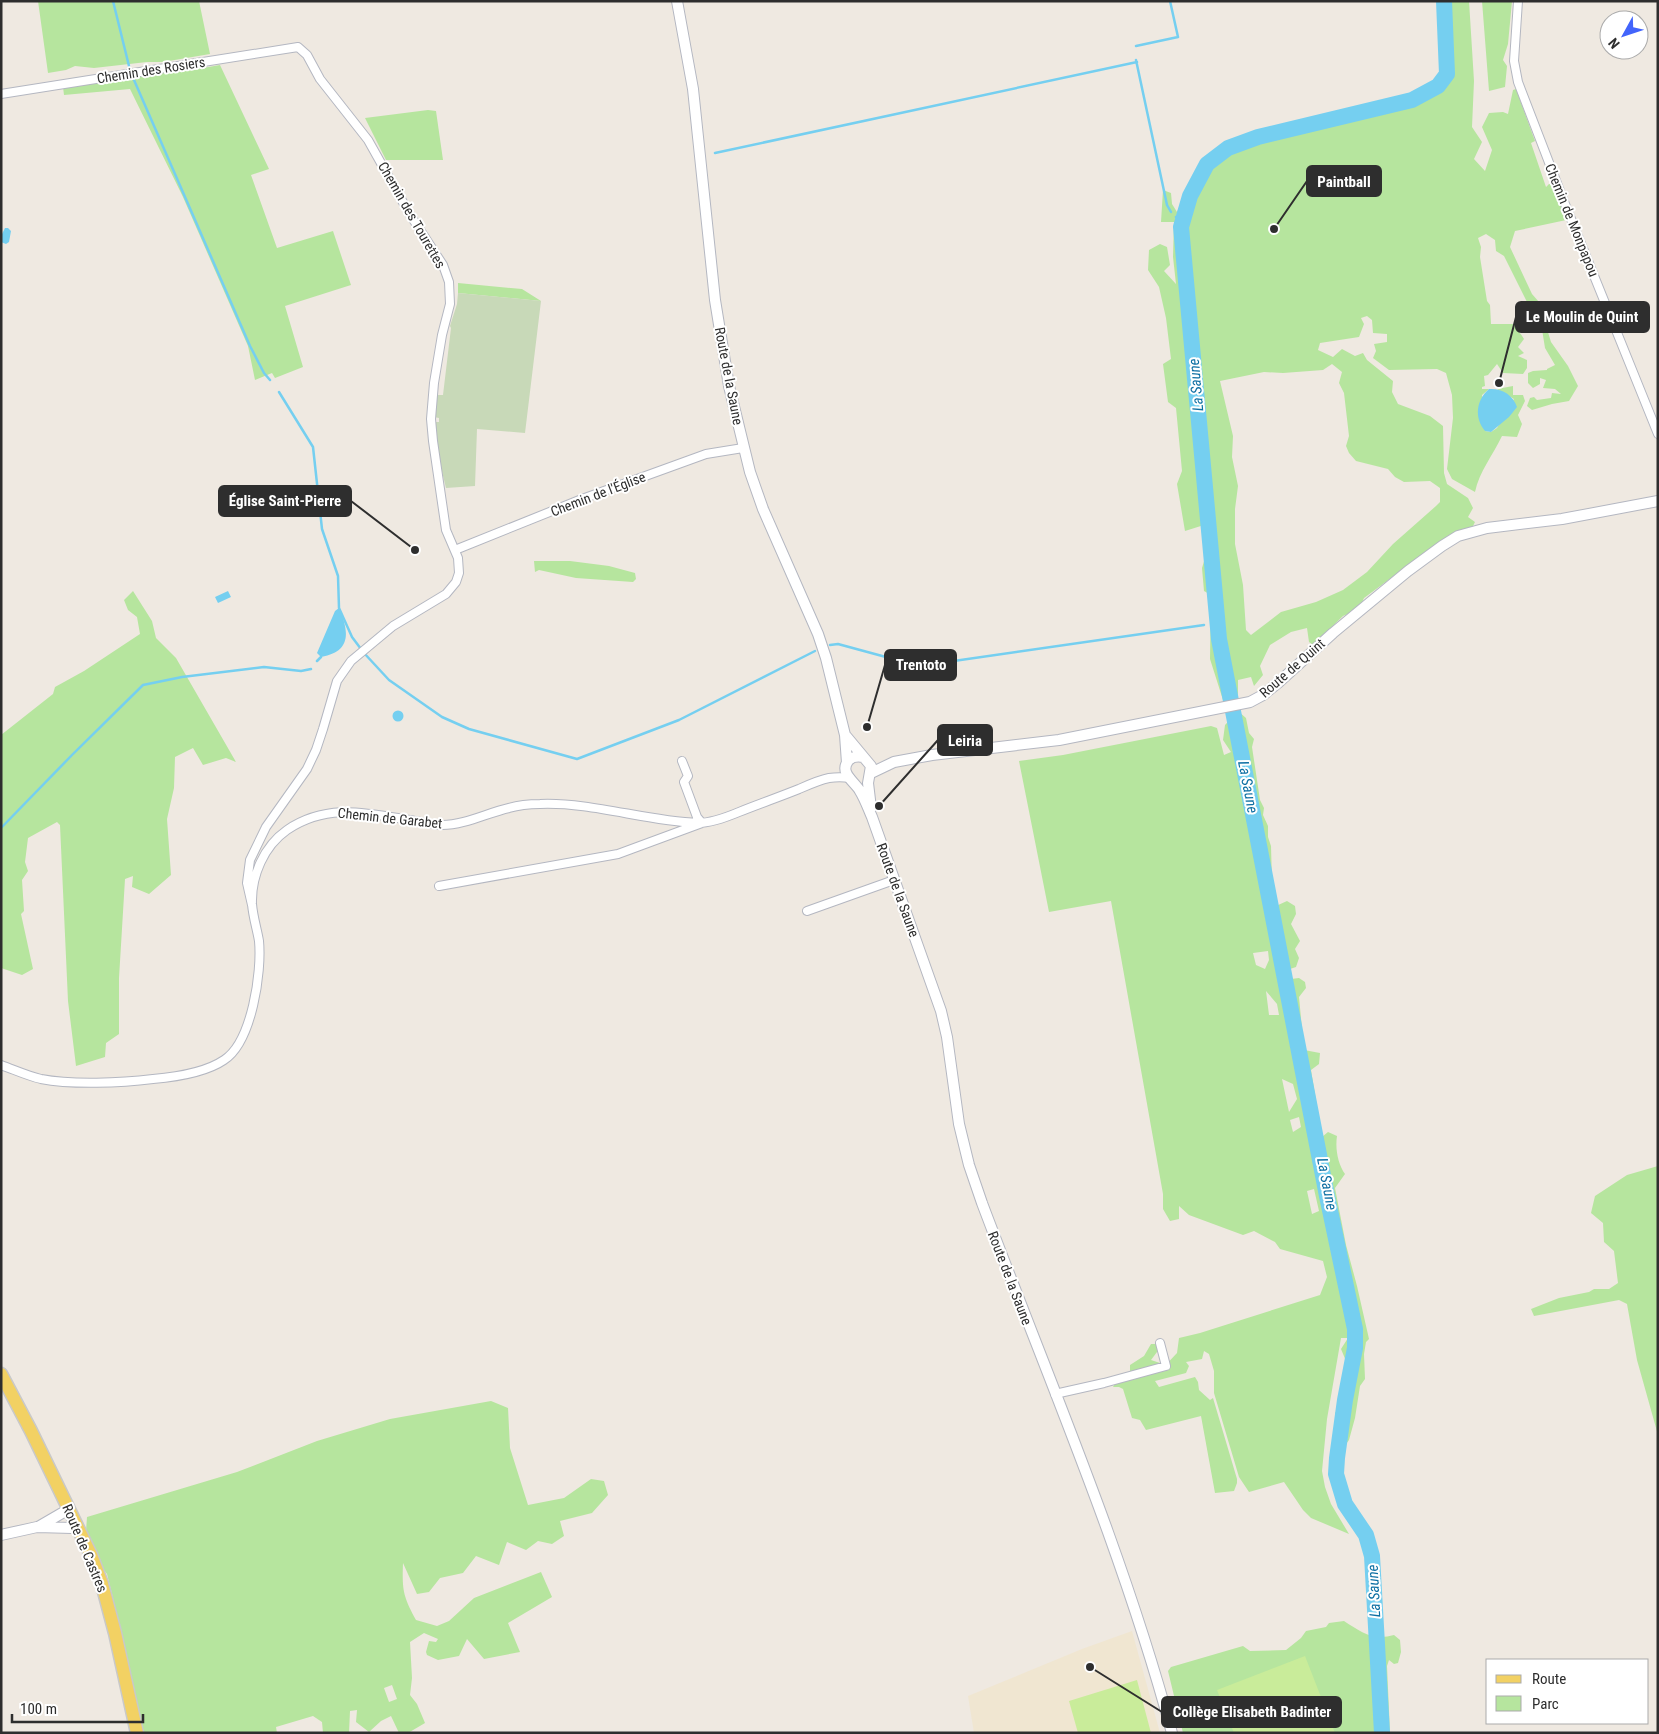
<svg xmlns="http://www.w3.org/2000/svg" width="1659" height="1734" viewBox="0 0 1659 1734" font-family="'Roboto Condensed',sans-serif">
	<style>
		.education { fill: #f0e6d1 }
		.green { fill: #b6e59e; fill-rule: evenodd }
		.cemetery { fill: #c8d9b8 }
		.pitch { fill: #c9ec9a }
		.water { fill: #75cff0 }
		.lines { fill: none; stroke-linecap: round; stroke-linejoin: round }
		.stream { stroke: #75cff0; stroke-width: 2.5 }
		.river { stroke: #75cff0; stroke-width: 16 }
		.minor-casing { stroke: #b4b7c1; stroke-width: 10 }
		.tertiary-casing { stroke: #b4b7c1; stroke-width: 12 }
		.primary-casing { stroke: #c9c9c9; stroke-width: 15 }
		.minor { stroke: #fff; stroke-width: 8 }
		.tertiary { stroke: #fff; stroke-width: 10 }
		.primary { stroke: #f2d163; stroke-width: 12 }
		.labels { text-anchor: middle; stroke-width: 4; stroke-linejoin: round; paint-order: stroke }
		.street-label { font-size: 14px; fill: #2e2e2e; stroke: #fff }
		.water-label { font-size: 15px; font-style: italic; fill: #0d6fa3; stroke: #fff }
		.leader { fill: none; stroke: #2e2e2e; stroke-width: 2 }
		.callout-dot { fill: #2e2e2e; stroke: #fff; stroke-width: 2 }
		.callout { fill: #2e2e2e; stroke: #2e2e2e; stroke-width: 2 }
		.callout-label { font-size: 15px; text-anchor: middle; font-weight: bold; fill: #fff }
	</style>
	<rect width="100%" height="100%" fill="#efe9e1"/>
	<path class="education" d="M1132,1631L1160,1733H974L968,1696L1082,1649Z"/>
	<path class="green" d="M38,1H199L210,54L163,62H147L94,68L75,66L66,70L48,73Z
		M1437,1H1469L1474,81L1472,127L1482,142L1474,159L1485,171L1492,150L1482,127L1489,113L1503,112L1508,114L1513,90L1516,89L1535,141L1531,143L1546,187L1549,184H1558L1567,199L1565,206L1571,219L1515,231L1510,247L1532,294L1539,302L1538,309L1547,329L1551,342L1568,366L1578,386L1569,401L1552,404L1532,410L1527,406L1530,398L1534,397L1537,400L1551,398L1552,393L1561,394L1555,389L1543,388L1546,380L1540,378V384L1533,388L1528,383V373L1533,371L1547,370V369L1555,365L1545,348L1541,323L1535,324L1533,314L1504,256L1496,251L1495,240L1486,234L1478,238L1481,247L1480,257L1487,301L1490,305L1491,324H1514C1516,330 1521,333 1524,339L1518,347L1524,353L1518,356L1527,360V368L1523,374L1503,373L1497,364L1488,375L1484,376L1485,386L1482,387V389H1489L1482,395L1485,431L1491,432L1497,428L1514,399L1497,389L1513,386V395H1523L1525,401L1518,415L1522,424L1517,437L1502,436C1493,455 1479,472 1475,492L1452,479L1447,469L1453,418L1452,395L1446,373L1437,369L1389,370L1373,358L1376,351L1374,344L1387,342V334L1373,333L1372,320L1367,316L1361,318L1364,324L1359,337L1320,343L1318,350L1333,357L1342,349L1355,356L1363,353L1367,360L1393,381L1392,392L1398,404L1430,416L1443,426L1444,473L1447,484L1468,498L1473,508L1468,517L1475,522L1472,528L1449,535L1364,598L1359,609L1343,616L1313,645L1309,642L1307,628L1291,632L1270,645L1260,666L1263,675L1254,686L1251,677L1238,680V699L1223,700L1210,659L1211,595L1204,591L1202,568L1208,548L1204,525L1185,531L1177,484L1182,471L1176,408L1168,402L1163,364L1171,359L1166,318L1159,287L1148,270L1149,250L1160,244L1167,247L1170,265L1164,271L1176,284L1173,257L1174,222H1161L1163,190L1171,193L1172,204L1177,212L1192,177L1214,151L1233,140L1354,111L1417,92L1439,78L1444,64L1440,7ZM1332,364L1342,372L1339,383L1344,393L1349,436L1346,446L1349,453L1356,461L1388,469L1395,477L1404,482L1430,481L1440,488V502L1436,506L1393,544L1367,572L1343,590L1316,602L1281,612L1251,635L1246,630L1243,585L1235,544V509L1238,486L1232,457L1233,436L1220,381L1264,372L1283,373L1323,370Z
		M1482,1H1512L1508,44L1503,60L1507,66L1505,87L1489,91Z
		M220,65L269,169L251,175L277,248L333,231L351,285L285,306L303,367L275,378L272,373L255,380L248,346L183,197L130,89L64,95L63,87L179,70L180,72Z
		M428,110L436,111L443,160H386L365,118Z
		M458,283L522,289L541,301L458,293Z
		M534,561H570L609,566L635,573L636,579L633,582L576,578L539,570L535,572Z
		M133,591L152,621L156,638L176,658L236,762L226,758L203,765L193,748L175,757L174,788L167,819L171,875L149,894L132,887L133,876L125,879L119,978V1034L106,1043L105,1057L76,1066L68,1001L60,825L57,822L28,838L25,862L28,871L22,880L24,911L21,914L33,969L22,975L1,968V735L53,694L55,687L84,671L140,634L137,617L128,610L124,600Z
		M1238,711L1246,718L1249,733L1254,739L1252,747L1260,800L1264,808L1263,815L1268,826V837L1271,846L1272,882L1276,906L1287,901L1295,906L1296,914L1291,924L1300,941L1295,949L1299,958L1296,967L1290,969L1291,979L1299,978L1305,982L1306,988L1299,997L1304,1050L1320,1053L1319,1064L1311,1070L1322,1137L1328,1132L1337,1136C1335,1149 1338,1164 1345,1174L1335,1188L1346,1245L1357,1286L1369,1339L1366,1342L1364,1354L1365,1379L1360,1386L1355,1418L1349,1440L1340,1452L1332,1446L1337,1425L1335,1413L1340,1407V1391L1346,1361L1341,1349L1348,1338H1341L1327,1419L1322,1471L1325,1487L1331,1504L1349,1534L1311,1518L1303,1510L1284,1482L1249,1492L1239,1477L1214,1393V1371L1209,1354L1204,1351L1202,1359L1186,1362L1189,1366L1186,1373L1155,1381L1159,1387L1195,1377L1198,1382L1199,1390L1210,1400L1213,1398L1237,1479V1483L1234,1491L1215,1493L1201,1416L1146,1430L1140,1420L1132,1418L1123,1389L1119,1387H1113L1119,1377L1130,1373V1365L1144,1356L1151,1344H1159L1157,1352L1151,1360L1160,1363L1152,1367L1161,1370L1177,1353L1179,1338L1200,1333L1320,1295L1327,1277L1323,1261L1280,1249L1275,1242L1254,1231L1243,1235L1189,1215L1179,1206V1219L1170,1221L1163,1209V1194L1111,901L1049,912L1019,761L1063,755L1211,726L1217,728L1224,755L1231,752L1223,740L1225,725ZM1268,951L1269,960L1265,969L1256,965L1253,953ZM1266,991L1277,1004L1279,1015H1269ZM1282,1079L1293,1084L1297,1099L1289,1112ZM1299,1117L1301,1127L1293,1132L1290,1120ZM1314,1189L1319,1211L1312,1214L1307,1191Z
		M1658,1166V1435L1637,1360L1627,1304L1619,1300L1534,1316L1531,1309L1559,1298L1589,1292L1594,1289H1609L1618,1283L1614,1251L1604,1242L1603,1223L1591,1213L1595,1196L1627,1175Z
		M491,1401L508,1408L510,1448L528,1505L564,1498L591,1479L604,1481L608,1495L592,1513L560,1521L564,1536L552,1544L538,1541L526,1550L507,1542L499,1565L476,1556L463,1573L440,1578L429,1592L417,1594L403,1563C402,1590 403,1596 416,1620L437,1626L449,1621L474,1598L541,1572L552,1597L508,1623L520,1652L484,1659L467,1639L459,1656L438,1660L427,1655L426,1652L429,1641L436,1642L438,1639L424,1633L410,1642L412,1678L410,1695L417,1704L425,1723L408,1733H399L391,1716L381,1721L369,1732L356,1722L357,1710L350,1711L349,1733H323L322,1722L313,1716L276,1727L277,1733H142L110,1608L114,1602L107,1574L95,1559L86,1531L87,1517L237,1472L317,1441L390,1419ZM392,1685L397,1699L389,1702L384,1688Z
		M1344,1621C1361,1632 1373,1641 1394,1635L1400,1640L1401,1652L1398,1663L1394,1664L1389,1660L1387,1666L1390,1733H1183L1168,1671L1171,1667L1243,1646L1250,1651L1286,1650L1301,1638L1306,1631L1326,1627L1329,1623Z"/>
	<path class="cemetery" d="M458,293L541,301L525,433L477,429L475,486L446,488L436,447L435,422H439V418L434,417L436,395H443L451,328L450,326L457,304Z"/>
	<path class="pitch" d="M1305,1656L1335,1733H1234L1217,1690Z
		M1137,1680L1151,1733H1078L1069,1701Z"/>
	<path class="water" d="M5,228H8L11,231L9,242L6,244L1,242V236Z
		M1489,389C1502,388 1513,395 1517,407L1509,417L1491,432L1485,431C1474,418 1476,400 1489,389Z
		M228,591L231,597L218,603L215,597Z
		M339,608C349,631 352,652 321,657L317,653L335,611Z
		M392.5 716a5.5 5.5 0 1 1 11 0a5.5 5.5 0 1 1-11 0Z"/>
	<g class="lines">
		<path class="stream" d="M113,1L129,66
			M1136,46L1178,37L1170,1
			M1136,60L1167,205L1171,212
			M134,80L250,346L264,373L270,380
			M715,153L1137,62
			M1176,217L1182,223
			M279,392L313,447L322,529L338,576L339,608L352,637L361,649
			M1214,624L1217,623
			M830,645L838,644L919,666L1204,625
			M364,653L389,680L442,717L469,729L577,759L679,720L815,651
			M317,661L321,657
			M1,828L72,755L143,685L182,677L264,667L301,671L311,669"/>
		<path class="river" d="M1382,1733L1372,1556L1366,1535L1345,1504L1336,1474L1337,1458L1345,1400L1355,1348V1329L1327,1196L1219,639L1181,227L1190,196L1207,164L1228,148L1258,137L1412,100L1438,86L1447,74L1444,1"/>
		<g class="minor-casing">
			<path id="minor" d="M1518,1L1514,61L1518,82L1565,204L1658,434
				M1,94L298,47L307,55L320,79L368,140L409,213L443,265L449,282L450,304L442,335L434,383L431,419L433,441L446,530L458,558L459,573L456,582L446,594L393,626L351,661L337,681L323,729L316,750L307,769L266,827L250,860L247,883L252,905
				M455,550L582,499L706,454L743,448
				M439,886L618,854L702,823L697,817L684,782L688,776L682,761
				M807,911L894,880
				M1,1065C15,1070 28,1076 41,1079C72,1085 121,1083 153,1079C176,1077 205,1073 224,1060C252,1042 262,972 259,941C257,929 253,917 252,904C251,876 264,846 287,830C327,803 366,813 410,820C421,822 432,825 442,825C465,825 487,813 509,808C519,805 530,804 540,804C593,802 645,821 698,823C712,823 727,817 739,812C759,804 779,797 799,789C808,785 819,780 829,778C836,777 843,777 850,778
				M1055,1394L1104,1383L1166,1366L1160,1343"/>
		</g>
		<g class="tertiary-casing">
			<path id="tertiary" d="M677,1L693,89L715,300L729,386L750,472L763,509L818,634L826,658L845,735L847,763
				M846,736L871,766L868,783L871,808
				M863,757C857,756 852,756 848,761C839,773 855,782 860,791C865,799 868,808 872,817L941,1011L947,1037L959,1124L969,1165L982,1203C1048,1378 1123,1551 1172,1733
				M871,773L894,762L932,755L1059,740L1250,702L1263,695L1279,682L1333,633L1408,571L1442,546L1458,536L1487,528L1562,519L1658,501
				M38,1527L69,1509
				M1,1535L37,1527L72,1528L77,1526"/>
		</g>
		<g class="primary-casing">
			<path id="primary" d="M1,1374L31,1431L91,1555L102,1584L115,1633L137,1733"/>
		</g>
		<use href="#minor" class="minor"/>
		<use href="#tertiary" class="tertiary"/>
		<use href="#primary" class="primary"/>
	</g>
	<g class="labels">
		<g class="street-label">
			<text transform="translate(151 70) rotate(-9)" y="5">Chemin des Rosiers</text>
			<text transform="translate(412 215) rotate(60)" y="5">Chemin des Tourettes</text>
			<text transform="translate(1572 220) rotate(68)" y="5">Chemin de Monpapou</text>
			<text transform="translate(729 376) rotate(79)" y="5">Route de la Saune</text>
			<text transform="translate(598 494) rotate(-21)" y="5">Chemin de l'Église</text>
			<text transform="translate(1292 668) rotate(-41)" y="5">Route de Quint</text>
			<text transform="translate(390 818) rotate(6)" y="5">Chemin de Garabet</text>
			<text transform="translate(898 890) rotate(70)" y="5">Route de la Saune</text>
			<text transform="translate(1010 1278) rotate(69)" y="5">Route de la Saune</text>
			<text transform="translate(85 1548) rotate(67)" y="5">Route de Castres</text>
		</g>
		<g class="water-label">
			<text transform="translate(1196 385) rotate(-95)" y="5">La Saune</text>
			<text transform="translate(1248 787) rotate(79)" y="5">La Saune</text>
			<text transform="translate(1327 1184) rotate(79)" y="5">La Saune</text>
			<text transform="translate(1374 1591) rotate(-93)" y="5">La Saune</text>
		</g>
	</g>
	<path class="leader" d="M1274 229L1307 181M1499 383L1516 317M415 550L351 501M867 727L885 665M879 806L938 740M1090 1667L1162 1712"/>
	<g class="callout-dot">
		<circle cx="1274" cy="229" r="5"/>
		<circle cx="1499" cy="383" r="5"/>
		<circle cx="415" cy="550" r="5"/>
		<circle cx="867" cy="727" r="5"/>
		<circle cx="879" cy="806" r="5"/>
		<circle cx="1090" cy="1667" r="5"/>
	</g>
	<g class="callout">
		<rect x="1307" y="166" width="74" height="30" rx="5"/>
		<rect x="1516" y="302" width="133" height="30" rx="5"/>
		<rect x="219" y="486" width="132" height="30" rx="5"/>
		<rect x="885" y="650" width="71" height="30" rx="5"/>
		<rect x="938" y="725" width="54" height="30" rx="5"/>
		<rect x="1162" y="1697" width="179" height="30" rx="5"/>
	</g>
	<g class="callout-label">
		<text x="1344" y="187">Paintball</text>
		<text x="1582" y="322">Le Moulin de Quint</text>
		<text x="285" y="506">Église Saint-Pierre</text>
		<text x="921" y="670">Trentoto</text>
		<text x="965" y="746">Leiria</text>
		<text x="1252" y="1717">Collège Elisabeth Badinter</text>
	</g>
	<rect width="1659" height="1734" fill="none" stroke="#2e2e2e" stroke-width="5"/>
	<rect x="1486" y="1659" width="162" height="65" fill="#ffffff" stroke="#ababab"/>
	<rect x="1496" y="1675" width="25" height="8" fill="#f2d163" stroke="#ababab"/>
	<text x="1532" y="1684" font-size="15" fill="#2e2e2e">Route</text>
	<rect x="1496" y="1696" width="25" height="15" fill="#b6e59e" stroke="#ababab"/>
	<text x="1532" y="1709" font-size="15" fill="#2e2e2e">Parc</text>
	<g transform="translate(1624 35) rotate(230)"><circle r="24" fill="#ffffff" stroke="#ababab"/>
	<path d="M0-4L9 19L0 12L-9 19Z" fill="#4264fb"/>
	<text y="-8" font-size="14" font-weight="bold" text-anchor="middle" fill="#2e2e2e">N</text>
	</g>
	<path d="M12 1714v8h131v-8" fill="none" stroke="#2e2e2e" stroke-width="2.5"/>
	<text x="20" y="1714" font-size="15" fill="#2e2e2e" stroke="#ffffff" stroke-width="4" paint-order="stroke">100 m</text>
</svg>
